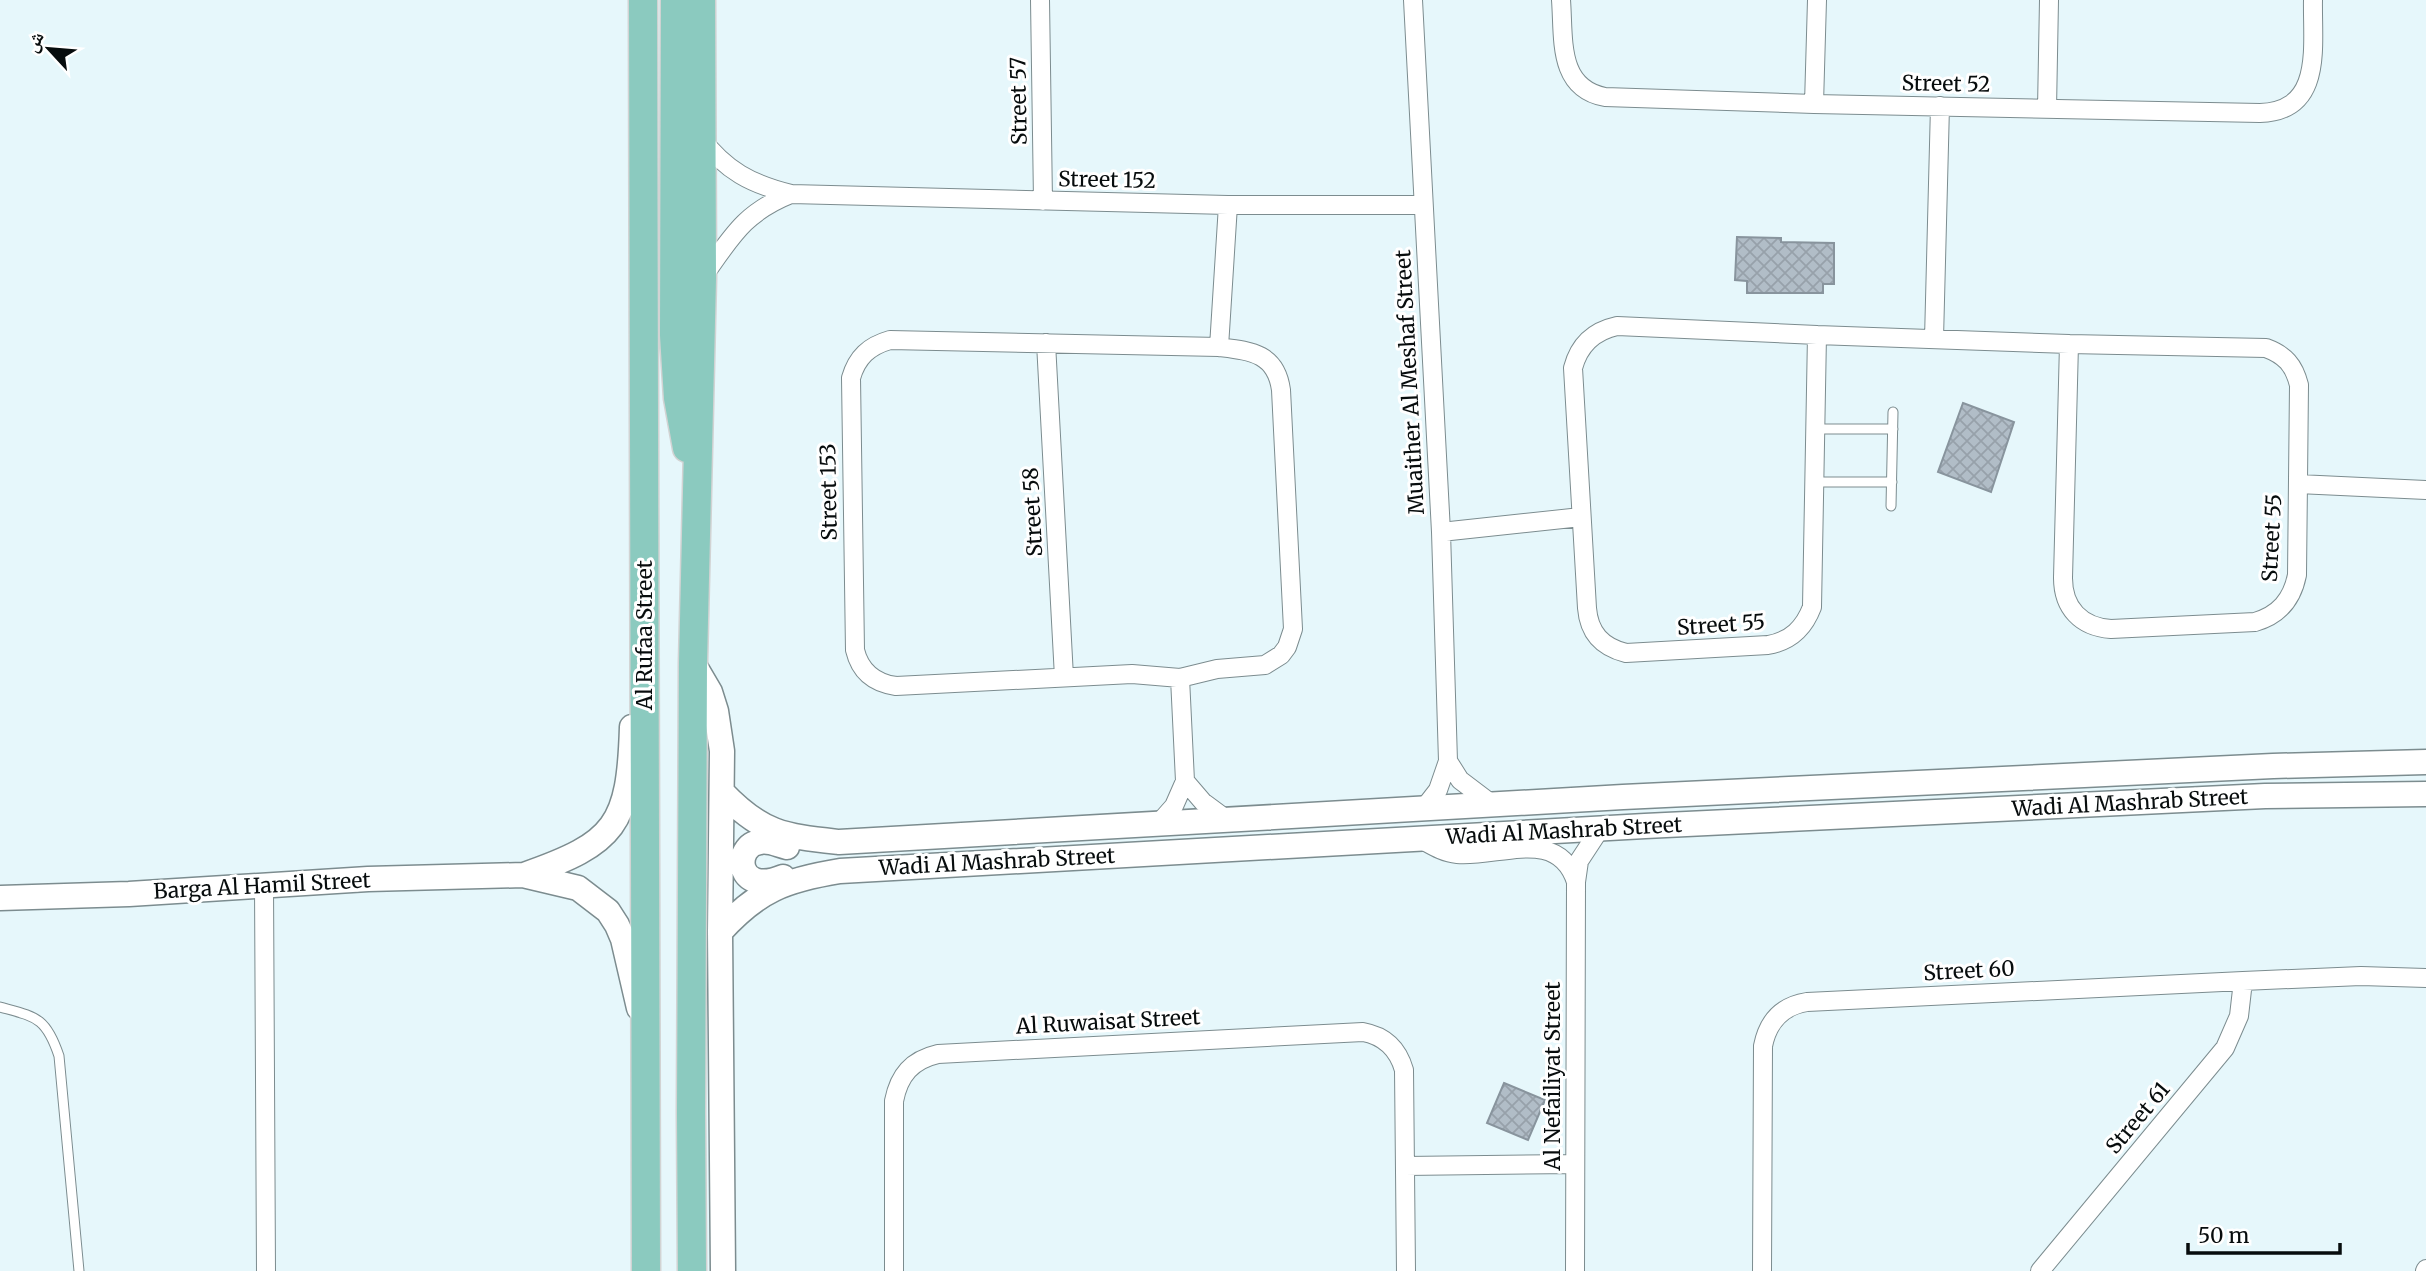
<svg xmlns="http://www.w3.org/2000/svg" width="2426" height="1271" viewBox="0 0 2426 1271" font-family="Merriweather,'Noto Naskh Arabic',serif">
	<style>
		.building { fill: url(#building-cross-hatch); stroke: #88949d; stroke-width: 2 }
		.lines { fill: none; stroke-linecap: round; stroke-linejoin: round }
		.lane-casing { stroke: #7c8c8f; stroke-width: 11 }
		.street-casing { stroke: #7c8c8f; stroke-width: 20 }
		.secondary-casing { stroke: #7c8c8f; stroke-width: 27 }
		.primary-casing { stroke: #d2d3d3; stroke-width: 31 }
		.lane { stroke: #fff; stroke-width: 9 }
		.street { stroke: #fff; stroke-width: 18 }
		.secondary { stroke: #fff; stroke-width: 24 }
		.primary { stroke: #8bcabf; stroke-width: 28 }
		.labels { text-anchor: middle; stroke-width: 6; stroke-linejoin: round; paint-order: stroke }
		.street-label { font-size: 21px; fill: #070c0d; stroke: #fff }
	</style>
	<defs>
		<pattern id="building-cross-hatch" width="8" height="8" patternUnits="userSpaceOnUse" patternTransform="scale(1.75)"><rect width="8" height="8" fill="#b1bdc7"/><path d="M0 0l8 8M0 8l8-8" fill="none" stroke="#97a1aa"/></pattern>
	</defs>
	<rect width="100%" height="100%" fill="#e6f7fb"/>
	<path class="building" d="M1737,237L1781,238V242L1834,243V284H1823V293H1747V281L1735,280Z
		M1963,403L2014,422L1991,492L1938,472Z
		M1504,1083L1545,1100L1528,1140L1487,1123Z"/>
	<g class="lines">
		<g class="lane-casing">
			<path id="lane" d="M1816,429H1893
				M1815,482H1892
				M1891,506L1893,412
				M0,1007C36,1017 46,1017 59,1056L79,1271"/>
		</g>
		<g class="street-casing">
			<path id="street" d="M1040,0L1043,201
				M1413,0L1441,532L1448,761L1438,790L1424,808
				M1561,0C1564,38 1557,88 1605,97L1814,104L2260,113C2324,111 2312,46 2313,0
				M1814,104L1817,0
				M2047,109L2049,0
				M700,137C726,171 751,184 791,194L1228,205H1422
				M702,278C731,238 743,213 791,194
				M1617,326L1817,335L1812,607C1804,628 1791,641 1768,645L1626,653C1602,647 1589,633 1587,608L1573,368C1579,345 1594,331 1617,326Z
				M1817,335L2069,344
				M1934,339L1940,106
				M890,340L1219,347C1251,351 1276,353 1281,390L1293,629L1287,647L1281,655L1265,665L1217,669L1180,678L1132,674L896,686C874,683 860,671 855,650L851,378C857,357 869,346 890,340Z
				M1046,343L1064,677
				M2069,344L2266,348C2285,355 2294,365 2299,385L2297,575C2292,600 2279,615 2255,622L2111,629C2081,627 2063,608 2063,578Z
				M1219,347L1228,205
				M2298,484L2426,490
				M1441,532L1581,517
				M1448,761L1460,780L1493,805
				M1185,781L1203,802L1226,819
				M1159,823L1174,806L1185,781L1180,678
				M1422,840C1433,846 1444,853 1457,854C1498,858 1558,826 1576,882
				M264,885L266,1271
				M1405,1166L1575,1164
				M894,1271V1101C899,1075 912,1060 938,1054L1363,1032C1385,1036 1398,1049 1404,1070L1406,1271
				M1575,1271L1576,882L1579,861L1600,829
				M1762,1271L1763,1046C1768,1021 1782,1006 1807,1002L2243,981L2361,976L2426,978
				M2040,1271L2225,1048L2239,1016L2243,981
				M2425,1271L2426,1269"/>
		</g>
		<g class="secondary-casing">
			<path id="secondary" d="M693,663L710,692L716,711L722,751L720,932L723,1271
				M722,792C762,834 784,836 839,842L1623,797L2273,766L2426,762
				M524,875C616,843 629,825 632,727
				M783,877C735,897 733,845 760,842C769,840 778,845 787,847
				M0,898L129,894L368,879L523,875L578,888L608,911L617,925L623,939L639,1008
				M720,932C758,890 785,880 840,871L1645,826L2265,796L2426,794"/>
		</g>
		<g class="primary-casing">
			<path id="primary" d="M643,0L646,1271
				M675,0L674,335L678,398L687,448
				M692,1271L691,1113L693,663L702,278L701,0"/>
		</g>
		<use href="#lane" class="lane"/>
		<use href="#street" class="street"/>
		<use href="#secondary" class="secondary"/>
		<use href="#primary" class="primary"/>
	</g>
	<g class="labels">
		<g class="street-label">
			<text transform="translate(1946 84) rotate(1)" y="7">Street 52</text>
			<text transform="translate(1019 101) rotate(-91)" y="7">Street 57</text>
			<text transform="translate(1107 180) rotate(1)" y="7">Street 152</text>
			<text transform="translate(1410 382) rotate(-93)" y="7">Muaither Al Meshaf Street</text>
			<text transform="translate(829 492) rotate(-91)" y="7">Street 153</text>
			<text transform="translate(1033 512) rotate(-93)" y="7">Street 58</text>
			<text transform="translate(2272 538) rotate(-87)" y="7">Street 55</text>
			<text transform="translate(1721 625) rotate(-4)" y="7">Street 55</text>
			<text transform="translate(645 635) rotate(-90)" y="7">Al Rufaa Street</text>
			<text transform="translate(2130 803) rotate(-3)" y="7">Wadi Al Mashrab Street</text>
			<text transform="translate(1564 831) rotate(-3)" y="7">Wadi Al Mashrab Street</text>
			<text transform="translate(997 862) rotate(-3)" y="7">Wadi Al Mashrab Street</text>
			<text transform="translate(262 886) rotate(-3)" y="7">Barga Al Hamil Street</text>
			<text transform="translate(1969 971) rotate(-3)" y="7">Street 60</text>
			<text transform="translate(1108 1022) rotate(-3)" y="7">Al Ruwaisat Street</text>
			<text transform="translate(1553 1076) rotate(-90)" y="7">Al Nefailiyat Street</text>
			<text transform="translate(2138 1118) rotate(-50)" y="7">Street 61</text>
		</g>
	</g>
	<g transform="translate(49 49) rotate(296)" stroke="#ffffff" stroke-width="5" paint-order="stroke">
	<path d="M0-5L12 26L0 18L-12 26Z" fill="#070c0d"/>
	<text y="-10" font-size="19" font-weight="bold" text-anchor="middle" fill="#070c0d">ش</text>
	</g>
	<path d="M2188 1243v10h152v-10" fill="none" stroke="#070c0d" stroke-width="3.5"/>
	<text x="2198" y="1243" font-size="21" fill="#070c0d" stroke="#ffffff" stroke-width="5" paint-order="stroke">50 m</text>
</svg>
